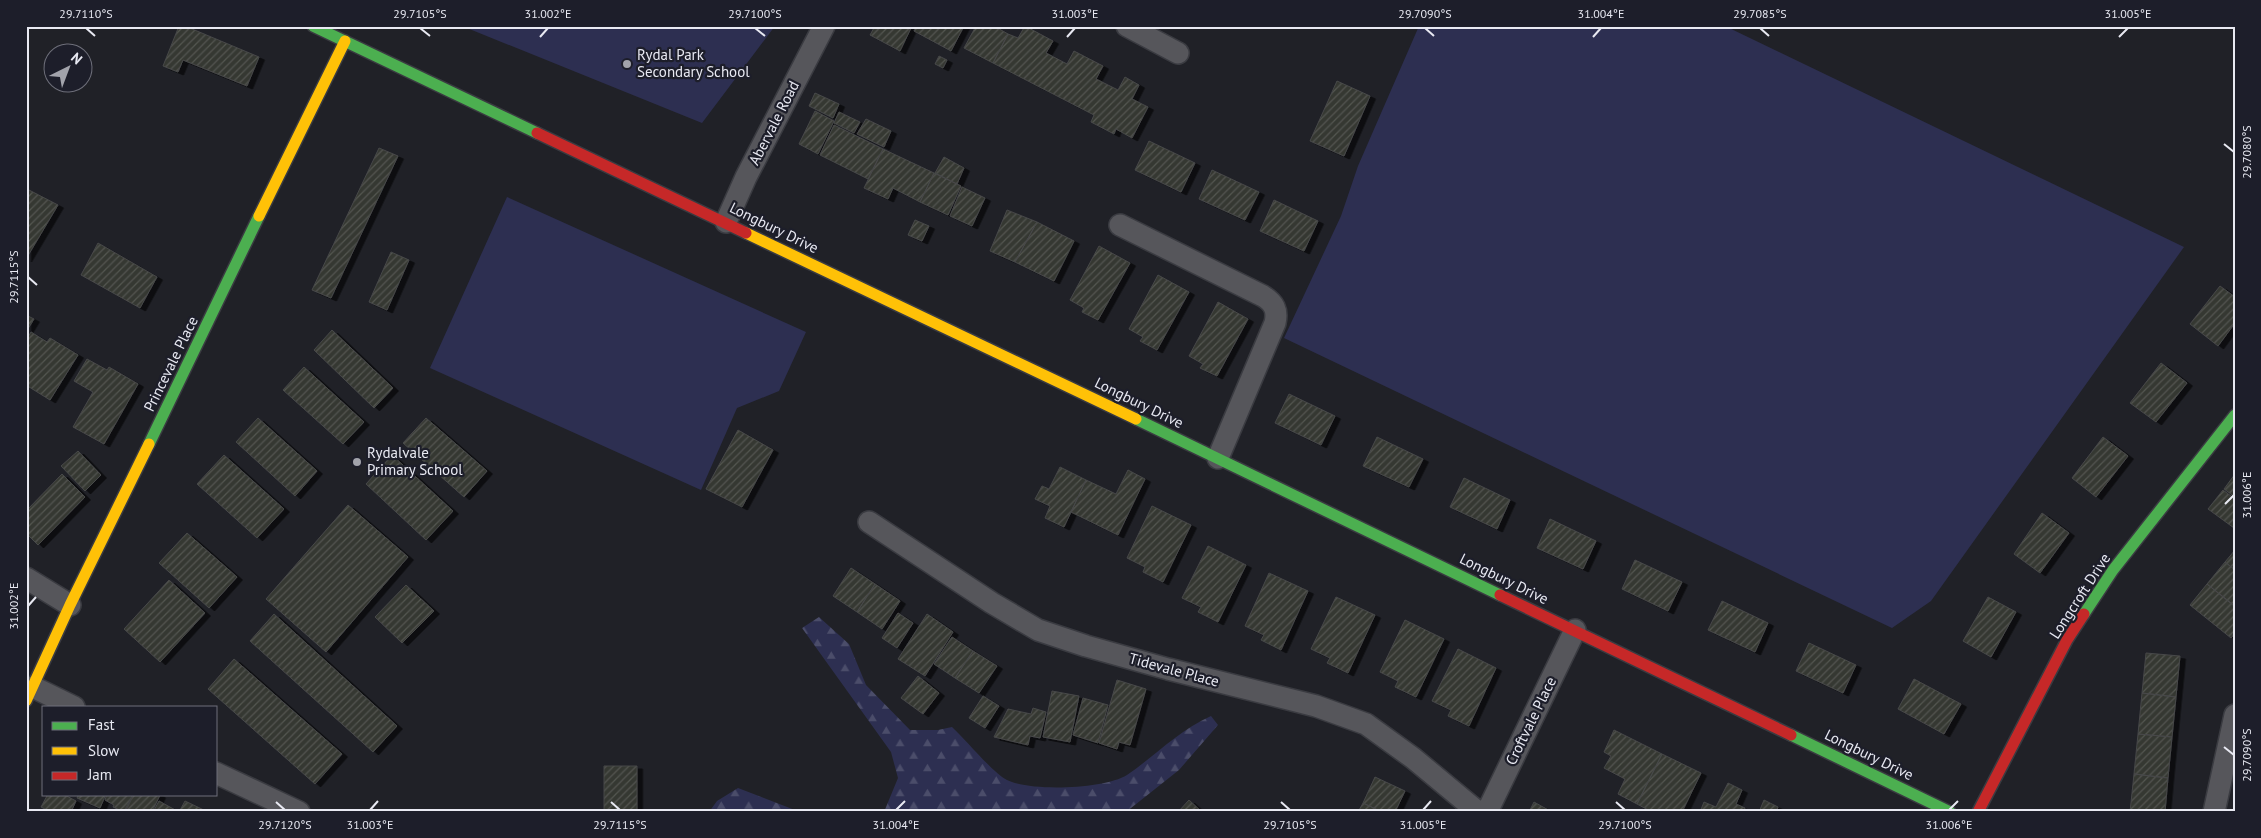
<svg xmlns="http://www.w3.org/2000/svg" width="2261" height="838" viewBox="0 0 2261 838" font-family="'PT Sans',sans-serif">
	<style>
		.green { fill: #2d2f51 }
		.forest { fill: url(#forest-firs) }
		.building { fill: url(#building-hatch); stroke: #474849; filter: url(#shadow) }
		.lines { fill: none; stroke-linecap: round; stroke-linejoin: round }
		.street-casing { stroke: #3a3b41; stroke-width: 24 }
		.fast-casing { stroke: #3a3b41; stroke-width: 14 }
		.slow-casing { stroke: #3a3b41; stroke-width: 14 }
		.jam-casing { stroke: #3a3b41; stroke-width: 14 }
		.street { stroke: #56565b; stroke-width: 21 }
		.fast { stroke: #4caf50; stroke-width: 11 }
		.slow { stroke: #ffc107; stroke-width: 11 }
		.jam { stroke: #c62828; stroke-width: 11 }
		.ticks { fill: none; stroke: #e8e9f2; stroke-width: 2 }
		.poi-dot { fill: #a2a3ab; stroke: #1d1e2a; stroke-width: 2 }
		.labels { text-anchor: middle; stroke-width: 4.5; stroke-linejoin: round; paint-order: stroke }
		.poi-label { font-size: 15px; fill: #e8e9f2; stroke: #1d1e2a; text-anchor: start }
		.street-label { font-size: 15px; fill: #e8e9f2; stroke: #1d1e2a }
		.neatline { fill: none; stroke: #e8e9f2; stroke-width: 2 }
		.ticks-label { font-size: 12px; text-anchor: middle; fill: #e8e9f2 }
	</style>
	<defs>
		<pattern id="forest-firs" width="22" height="20" patternUnits="userSpaceOnUse" patternTransform="scale(1.25)"><rect width="22" height="20" fill="#2d2f51"/><path d="M5 1l3.5 6h-7zM16 11l3.5 6h-7z" fill="#4b4d6a"/></pattern>
		<pattern id="building-hatch" width="6" height="6" patternUnits="userSpaceOnUse" patternTransform="scale(1.25)"><rect width="6" height="6" fill="#363832"/><path d="M-1 1l2-2M0 6l6-6M5 7l2-2" fill="none" stroke="#535550"/></pattern>
		<filter id="shadow"><feDropShadow dx="5.5" dy="3" stdDeviation="0" flood-color="#0009"/></filter>
	</defs>
	<rect width="100%" height="100%" fill="#202127"/>
	<path class="green" d="M462,26H775L702,123Z
		M1419,26H1725L2184,247L1931,601L1892,628L1284,338L1341,216L1358,166Z
		M507,197L806,332L779,391L737,408L701,490L430,368Z"/>
	<path class="forest" d="M819,617L849,644L866,685L910,730H938L952,727C966,740 993,773 1007,780C1030,792 1105,789 1127,775C1155,756 1179,730 1211,716L1218,725L1179,770L1126,812H884L898,778L891,752L802,628Z
		M738,788L800,812H709L717,801Z"/>
	<path class="building" d="M179,26H185L259,57L247,86L183,60L178,72L163,66Z
		M875,26H912L900,51L870,35Z
		M917,26H964L951,51L914,31Z
		M976,26H994L1008,34L993,63L964,48Z
		M1025,26L1053,41L1046,53L1067,64L1074,51L1103,66L1096,79L1118,90L1125,77L1139,85L1132,99L1148,107L1132,138L1116,129L1114,134L1091,122L1094,115L993,63L1008,34L1018,38Z
		M939,56L947,60L943,68L935,64Z
		M1337,81L1370,96L1344,156L1310,141Z
		M815,93L839,104L833,118L809,106Z
		M815,111L834,121L818,154L799,144Z
		M839,112L860,122L854,133L834,123Z
		M866,119L891,131L884,147L857,134Z
		M834,125L883,149L868,179L820,155Z
		M1149,141L1195,163L1181,192L1135,170Z
		M379,148L398,156L331,298L312,290Z
		M883,149L934,173L920,202L893,188L888,199L864,188Z
		M944,157L964,168L957,184L935,173Z
		M1212,170L1259,192L1245,220L1199,199Z
		M934,173L961,186L948,215L920,202Z
		M962,187L985,198L972,226L950,216Z
		M29,190L58,205L26,259V195Z
		M1274,200L1318,221L1304,251L1260,231Z
		M1007,210L1037,222L1015,262L990,251Z
		M915,220L929,226L922,241L908,235Z
		M1037,222L1074,241L1054,281L1015,262Z
		M98,243L157,277L140,308L81,275Z
		M1099,246L1130,263L1098,320L1082,312L1084,308L1070,300Z
		M391,252L409,260L387,310L369,302Z
		M1158,275L1189,292L1157,350L1140,341L1143,337L1129,329Z
		M2220,286L2235,297V323L2218,346L2190,324Z
		M1218,302L1248,319L1217,376L1200,368L1203,364L1189,356Z
		M26,315L34,319L26,332Z
		M332,330L393,388L374,408L314,350Z
		M31,332L47,342L50,338L78,355L50,400L26,385V340Z
		M87,359L107,370L109,367L138,384L104,444L73,427L93,392L74,381Z
		M2161,363L2187,383L2156,422L2130,403Z
		M304,367L364,422L343,444L283,390Z
		M1289,394L1335,416L1321,445L1275,423Z
		M258,418L317,471L295,496L236,442Z
		M426,418L487,471L464,497L403,443Z
		M738,430L773,450L742,507L706,489Z
		M1377,437L1423,459L1409,487L1363,466Z
		M2103,437L2128,456L2096,497L2072,478Z
		M78,451L101,475L85,491L61,466Z
		M224,455L284,509L257,538L197,484Z
		M392,455L453,511L426,540L366,484Z
		M1060,467L1086,480L1064,527L1045,518L1050,506L1035,499L1042,486L1049,489Z
		M1128,470L1145,479L1118,535L1071,512L1086,480L1116,494Z
		M62,474L85,497L38,545L26,533V511Z
		M2235,474V497L2224,489Z
		M1464,478L1510,500L1497,529L1450,507Z
		M2223,490L2235,499L2234,528L2208,509Z
		M348,505L408,557L326,652L266,599Z
		M1152,506L1191,525L1163,582L1143,572L1145,567L1127,558Z
		M2042,513L2069,533L2040,573L2014,554Z
		M1550,519L1596,541L1583,569L1537,548Z
		M187,533L237,577L209,608L159,563Z
		M1208,546L1246,565L1218,622L1198,612L1201,607L1182,598Z
		M2235,550V570L2225,562Z
		M1635,560L1682,582L1668,611L1622,589Z
		M2225,562L2235,570L2234,606L2207,584Z
		M851,568L875,584L857,612L833,596Z
		M1269,573L1308,591L1281,650L1261,640L1264,635L1245,626Z
		M169,580L205,613L160,662L124,629Z
		M875,584L900,601L882,629L857,612Z
		M2207,584L2235,606V633L2231,638L2190,605Z
		M406,585L434,611L402,643L375,617Z
		M1336,597L1375,615L1348,673L1327,663L1330,658L1311,649Z
		M1988,597L2016,612L1991,657L1963,641Z
		M1722,601L1768,623L1755,652L1708,630Z
		M898,613L913,623L897,648L882,638Z
		M274,614L397,726L373,752L250,641Z
		M927,614L953,632L925,676L898,659Z
		M1405,620L1444,639L1416,697L1395,687L1398,681L1380,672Z
		M952,637L973,651L955,678L934,664Z
		M1809,643L1856,665L1843,693L1796,671Z
		M1458,649L1496,668L1469,726L1448,716L1451,710L1432,701Z
		M973,651L997,666L979,693L955,678Z
		M2146,653L2180,656L2176,697L2142,693Z
		M234,659L342,754L315,784L208,689Z
		M918,676L939,693L923,714L901,698Z
		M1914,679L1961,704L1944,734L1898,709Z
		M1117,680L1146,689L1130,745L1119,742L1117,749L1099,743Z
		M1052,691L1079,696L1070,742L1043,737Z
		M2142,693L2176,697L2172,737L2138,734Z
		M983,696L999,706L985,728L969,718Z
		M1083,698L1108,705L1098,743L1073,735Z
		M1033,708L1046,712L1040,738L1030,736L1028,745L994,737L1008,709L1031,714Z
		M1614,730L1662,754L1637,804L1618,794L1625,779L1604,768L1611,756L1604,752Z
		M2138,734L2172,737L2168,778L2134,774Z
		M1662,754L1701,773L1682,812H1652L1637,804Z
		M604,766H637V812H604Z
		M2134,774L2168,778L2165,812H2130Z
		M1375,777L1405,791L1395,812H1382L1363,803Z
		M1728,783L1742,790L1736,804L1745,808L1743,812H1700L1704,802L1716,807Z
		M48,794H63L76,801L71,812H51L41,807Z
		M79,794H106L100,808L77,798Z
		M107,794H133L124,812L113,807L114,805L105,800Z
		M134,794H158L160,795L152,812H125Z
		M1189,800L1202,812H1178Z
		M1764,800L1778,807L1776,812H1759Z
		M159,801L179,812H153Z
		M185,801L206,811V812H179Z
		M1534,802L1552,812H1529Z
		M1363,803L1382,812H1358Z"/>
	<g class="lines">
		<g class="street-casing">
			<path id="street" d="M1127,26L1178,53
				M726,222L746,177L824,26
				M1120,225L1263,296C1274,303 1278,310 1275,323L1218,458
				M869,522L992,603L1038,630L1086,646L1168,669L1316,706L1366,724L1413,758L1478,812
				M26,578L70,605
				M33,687L74,707
				M216,773L299,812
				M1487,812L1575,630
				M2214,812L2235,715"/>
		</g>
		<g class="fast-casing">
			<path id="fast" d="M313,26L537,133
				M1136,419L1500,595
				M149,444L259,216
				M2084,614L2113,570L2235,415
				M1791,735L1950,812"/>
		</g>
		<g class="slow-casing">
			<path id="slow" d="M259,216L345,41
				M746,233L1136,419
				M26,701L70,605L149,444"/>
		</g>
		<g class="jam-casing">
			<path id="jam" d="M537,133L746,233
				M1500,595L1791,735
				M1978,812L2067,640L2084,614"/>
		</g>
		<use href="#street" class="street"/>
		<use href="#fast" class="fast"/>
		<use href="#slow" class="slow"/>
		<use href="#jam" class="jam"/>
	</g>
	<path class="ticks" d="M86,28L95,36M420,28L430,36M755,28L765,36M1425,28L1434,36M1760,28L1769,36M540,37L548,28M1067,37L1075,28M1593,37L1601,28M2119,37L2128,28M2224,144L2234,152M28,277L37,285M2225,504L2234,495M28,606L36,597M2224,747L2234,755M276,802L285,810M611,802L620,810M1281,802L1290,810M1616,802L1625,810M370,810L378,801M896,810L905,801M1423,810L1431,801M1949,810L1958,801"/>
	<g class="poi-dot">
		<circle cx="627" cy="64" r="5"/>
		<circle cx="357" cy="462" r="5"/>
	</g>
	<g class="labels">
		<g class="poi-label">
			<text x="637" y="60">Rydal Park<tspan x="637" dy="17">Secondary School</tspan></text>
			<text x="367" y="458">Rydalvale<tspan x="367" dy="17">Primary School</tspan></text>
		</g>
		<g class="street-label">
			<text transform="translate(774 123) rotate(-63)" y="5">Abervale Road</text>
			<text transform="translate(774 228) rotate(26)" y="5">Longbury Drive</text>
			<text transform="translate(171 364) rotate(-64)" y="5">Princevale Place</text>
			<text transform="translate(1139 403) rotate(26)" y="5">Longbury Drive</text>
			<text transform="translate(1504 579) rotate(26)" y="5">Longbury Drive</text>
			<text transform="translate(2080 596) rotate(-57)" y="5">Longcroft Drive</text>
			<text transform="translate(1174 670) rotate(15)" y="5">Tidevale Place</text>
			<text transform="translate(1531 721) rotate(-64)" y="5">Croftvale Place</text>
			<text transform="translate(1869 755) rotate(26)" y="5">Longbury Drive</text>
		</g>
	</g>
	<rect width="2261" height="838" fill="none" stroke="#1d1e2a" stroke-width="55"/>
	<rect x="42" y="706" width="175" height="90" fill="#1d1e2a" stroke="#6e6f7a"/>
	<rect x="52" y="722" width="25" height="8" fill="#4caf50" stroke="#6e6f7a"/>
	<text x="88" y="730" font-size="15" fill="#e8e9f2">Fast</text>
	<rect x="52" y="747" width="25" height="8" fill="#ffc107" stroke="#6e6f7a"/>
	<text x="88" y="756" font-size="15" fill="#e8e9f2">Slow</text>
	<rect x="52" y="772" width="25" height="8" fill="#c62828" stroke="#6e6f7a"/>
	<text x="88" y="780" font-size="15" fill="#e8e9f2">Jam</text>
	<g transform="translate(68 68) rotate(42)"><circle r="24" fill="#1d1e2a" stroke="#6e6f7a"/>
	<path d="M0-4L9 19L0 12L-9 19Z" fill="#a2a3ab"/>
	<text y="-8" font-size="14" font-weight="bold" text-anchor="middle" fill="#e8e9f2">N</text>
	</g>
	<rect x="28" y="28" width="2206" height="782" class="neatline"/>
	<g class="ticks-label">
		<text x="86" y="18">29.7110°S</text>
		<text x="420" y="18">29.7105°S</text>
		<text x="548" y="18">31.002°E</text>
		<text x="755" y="18">29.7100°S</text>
		<text x="1075" y="18">31.003°E</text>
		<text x="1425" y="18">29.7090°S</text>
		<text x="1601" y="18">31.004°E</text>
		<text x="1760" y="18">29.7085°S</text>
		<text x="2128" y="18">31.005°E</text>
		<text transform="translate(2247 152) rotate(-90)" y="4">29.7080°S</text>
		<text transform="translate(14 277) rotate(-90)" y="4">29.7115°S</text>
		<text transform="translate(2247 495) rotate(-90)" y="4">31.006°E</text>
		<text transform="translate(14 606) rotate(-90)" y="4">31.002°E</text>
		<text transform="translate(2247 755) rotate(-90)" y="4">29.7090°S</text>
		<text x="285" y="829">29.7120°S</text>
		<text x="370" y="829">31.003°E</text>
		<text x="620" y="829">29.7115°S</text>
		<text x="896" y="829">31.004°E</text>
		<text x="1290" y="829">29.7105°S</text>
		<text x="1423" y="829">31.005°E</text>
		<text x="1625" y="829">29.7100°S</text>
		<text x="1949" y="829">31.006°E</text>
	</g>
</svg>
